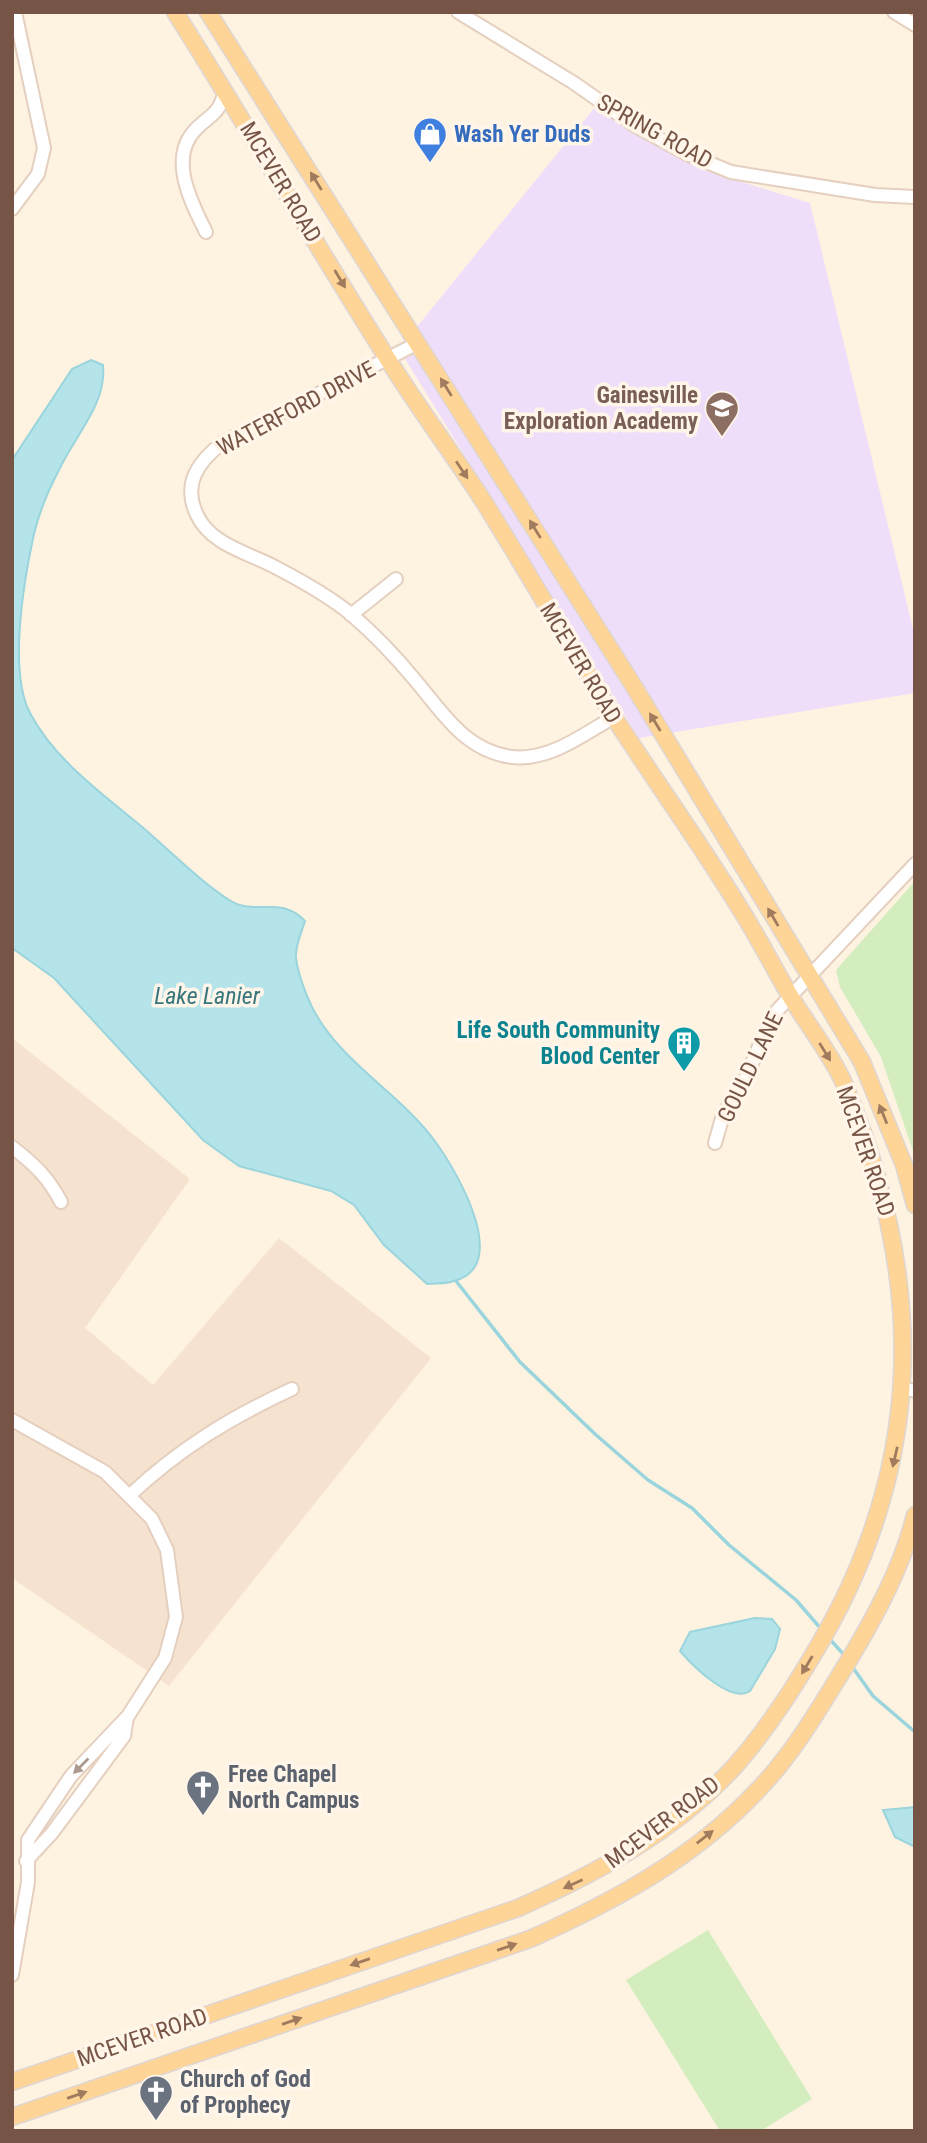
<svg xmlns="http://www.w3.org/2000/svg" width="927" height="2143" viewBox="0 0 927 2143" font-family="'Roboto Condensed',sans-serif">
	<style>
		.residential { fill: #f6e3cf }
		.education { fill: #efdefa }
		.green { fill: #d3edbf }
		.water { fill: #b4e4e9; stroke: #9ad4dc; stroke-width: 2 }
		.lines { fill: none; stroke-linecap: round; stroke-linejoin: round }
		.stream { stroke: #9ad4dc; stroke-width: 3.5 }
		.minor-casing { stroke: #e5cfbf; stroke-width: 16 }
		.major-casing { stroke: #ded6d3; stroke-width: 19 }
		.minor { stroke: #fff; stroke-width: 12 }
		.major { stroke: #ffd497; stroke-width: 16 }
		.oneway { fill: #a07b5e }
		.oneway2 { fill: #ad9990 }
		.labels { text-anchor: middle; stroke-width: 7; stroke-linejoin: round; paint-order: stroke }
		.street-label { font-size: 23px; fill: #775546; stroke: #fff5e9 }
		.shop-label { font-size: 23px; font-weight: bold; fill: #366cbe; stroke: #fff5e9; text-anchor: start }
		.education-label { font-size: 23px; font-weight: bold; fill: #785e54; stroke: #fff5e9; text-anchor: end }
		.culture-label { font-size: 23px; font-weight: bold; fill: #0d838f; stroke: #fff5e9; text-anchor: end }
		.worship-label { font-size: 23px; font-weight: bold; fill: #5b616d; stroke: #fff5e9; text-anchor: start }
		.water-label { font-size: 24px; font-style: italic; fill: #39767e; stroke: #fff5e9 }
	</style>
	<rect width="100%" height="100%" fill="#fef2e1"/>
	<path class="residential" d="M12,1038L190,1179L85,1328L153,1385L279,1238L431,1358L169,1686L12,1578Z"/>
	<path class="education" d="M599,102L703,170L810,203L915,637V693L639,738L399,349Z"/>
	<path class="green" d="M915,881V1157L881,1057L840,987L836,970Z
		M708,1930L812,2099L761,2131H720L626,1980Z"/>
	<path class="water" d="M91,360L103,365C107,404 75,435 59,470C49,489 39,513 34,534C24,579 8,671 30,713C54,759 102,794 141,826C166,847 204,885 231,901C256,916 280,895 305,921C302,931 295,946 296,957C297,971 306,995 312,1007C340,1063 402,1094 437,1144C457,1172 512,1266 454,1281C446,1284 436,1283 427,1284L384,1245L354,1205L331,1191L239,1166L203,1140L54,978L12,948V460L72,369Z
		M755,1618L772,1619L780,1629L775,1649L750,1691C731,1704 693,1666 680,1651L690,1632Z
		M915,1807V1847L895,1837L883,1810Z"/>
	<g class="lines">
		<path class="stream" d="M456,1281L520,1362L595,1434L648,1480L692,1508L729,1545L796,1600L822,1630
			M827,1636L845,1656
			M851,1665L873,1696L915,1732"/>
		<g class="minor-casing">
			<path id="minor" d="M458,12L574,83L634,125L685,153L731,172L875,195L915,197
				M894,12L915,25
				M12,209L38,174L44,148L15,12
				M206,232C191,202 167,157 197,128C213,113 220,113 225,90
				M418,343L222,443C198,462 182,484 197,515C211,545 249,553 275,567C302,581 329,596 352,615C374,634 396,657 415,680C443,713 465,751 512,757C550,761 582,735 614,717
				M351,615L396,579
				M715,1143L723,1115L747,1076L771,1017L915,864
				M12,1147C34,1164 48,1177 61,1202
				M906,1389L915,1391
				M12,1420L105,1472L152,1519L167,1550L176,1617L165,1658L128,1716L71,1776L28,1840V1882L12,1975
				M130,1495C179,1449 231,1417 292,1389
				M26,1861L52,1833L124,1736L127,1717"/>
		</g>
		<g class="major-casing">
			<path id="major" d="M208,12L633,685L862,1062L904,1165L915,1205
				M12,2082L518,1908C597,1873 676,1831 735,1766C765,1732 790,1694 813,1655C927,1467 927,1280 843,1081C829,1051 806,1023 789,994C774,968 760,941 744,915C697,837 642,764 595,687C558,625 522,563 484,502C453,454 419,409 389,361C316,246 248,127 175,12
				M12,2117L530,1939C613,1902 694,1858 757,1791C793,1754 819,1709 846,1665C874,1619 902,1568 915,1515"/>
		</g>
		<use href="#minor" class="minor"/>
		<use href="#major" class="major"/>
	</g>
	<defs><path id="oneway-solid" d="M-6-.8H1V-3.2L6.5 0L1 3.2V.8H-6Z" transform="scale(1.75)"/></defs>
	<g class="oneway">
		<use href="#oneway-solid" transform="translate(316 181) rotate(-122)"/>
		<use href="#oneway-solid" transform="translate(340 279) rotate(59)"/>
		<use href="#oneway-solid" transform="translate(446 387) rotate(-122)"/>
		<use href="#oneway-solid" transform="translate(462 470) rotate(56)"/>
		<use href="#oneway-solid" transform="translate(535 529) rotate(-122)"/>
		<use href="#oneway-solid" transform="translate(655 722) rotate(-121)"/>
		<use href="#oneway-solid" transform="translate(773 917) rotate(-120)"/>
		<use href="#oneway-solid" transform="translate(825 1052) rotate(58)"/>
		<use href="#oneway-solid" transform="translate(883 1114) rotate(-112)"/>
		<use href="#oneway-solid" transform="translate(895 1457) rotate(103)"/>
		<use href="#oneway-solid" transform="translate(807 1665) rotate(121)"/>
		<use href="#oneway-solid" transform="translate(705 1837) rotate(-38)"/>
		<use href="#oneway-solid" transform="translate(573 1884) rotate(156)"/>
		<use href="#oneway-solid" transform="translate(507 1947) rotate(-19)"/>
		<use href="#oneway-solid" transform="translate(360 1962) rotate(161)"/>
		<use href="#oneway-solid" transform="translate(292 2021) rotate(-19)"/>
		<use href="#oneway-solid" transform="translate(77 2095) rotate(-19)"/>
	</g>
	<use class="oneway2" href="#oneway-solid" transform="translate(81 1766) rotate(135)"/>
	<defs>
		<g id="shop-pin" transform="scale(1.75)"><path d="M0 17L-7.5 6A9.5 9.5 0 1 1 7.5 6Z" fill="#3f7fe0" stroke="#fff5e9"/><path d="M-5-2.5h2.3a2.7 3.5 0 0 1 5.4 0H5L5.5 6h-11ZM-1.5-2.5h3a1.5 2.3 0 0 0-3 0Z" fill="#fff"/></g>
		<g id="school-pin" transform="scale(1.75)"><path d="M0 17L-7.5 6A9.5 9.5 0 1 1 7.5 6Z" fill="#8d6e63" stroke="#fff5e9"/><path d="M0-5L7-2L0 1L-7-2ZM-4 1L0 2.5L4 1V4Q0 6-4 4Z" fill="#fff"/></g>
		<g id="building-pin" transform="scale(1.75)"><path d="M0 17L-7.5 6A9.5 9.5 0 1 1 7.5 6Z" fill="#0f9aa8" stroke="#fff5e9"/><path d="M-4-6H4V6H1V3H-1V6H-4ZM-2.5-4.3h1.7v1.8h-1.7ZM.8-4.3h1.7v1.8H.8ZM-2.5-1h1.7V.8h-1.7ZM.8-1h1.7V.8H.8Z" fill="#fff"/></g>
		<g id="church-pin" transform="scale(1.75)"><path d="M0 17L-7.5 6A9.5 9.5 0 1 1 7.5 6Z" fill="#6b7280" stroke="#fff5e9"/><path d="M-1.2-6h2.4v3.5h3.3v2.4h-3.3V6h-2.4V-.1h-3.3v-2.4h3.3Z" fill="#fff"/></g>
	</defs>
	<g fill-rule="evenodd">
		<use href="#shop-pin" x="430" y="134"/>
		<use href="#school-pin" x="722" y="408"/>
		<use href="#building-pin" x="684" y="1043"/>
		<use href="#church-pin" x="203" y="1787"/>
		<use href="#church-pin" x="156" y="2092"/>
	</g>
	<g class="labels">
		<g class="street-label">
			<text transform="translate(655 131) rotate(29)" y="8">SPRING ROAD</text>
			<text transform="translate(281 182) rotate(59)" y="8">MCEVER ROAD</text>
			<text transform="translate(296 408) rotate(-28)" y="8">WATERFORD DRIVE</text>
			<text transform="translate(581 663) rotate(59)" y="8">MCEVER ROAD</text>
			<text transform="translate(750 1067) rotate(-64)" y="8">GOULD LANE</text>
			<text transform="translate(866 1151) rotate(71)" y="8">MCEVER ROAD</text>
			<text transform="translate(662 1822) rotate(-37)" y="8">MCEVER ROAD</text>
			<text transform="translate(142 2037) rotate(-19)" y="8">MCEVER ROAD</text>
		</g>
		<g class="shop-label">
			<text x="454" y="142">Wash Yer Duds</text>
		</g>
		<g class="education-label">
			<text x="698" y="403">Gainesville<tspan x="698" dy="26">Exploration Academy</tspan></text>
		</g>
		<g class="culture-label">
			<text x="660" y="1038">Life South Community<tspan x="660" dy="26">Blood Center</tspan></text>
		</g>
		<g class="worship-label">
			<text x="228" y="1782">Free Chapel<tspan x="228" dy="26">North Campus</tspan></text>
			<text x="180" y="2087">Church of God<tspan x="180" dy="26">of Prophecy</tspan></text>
		</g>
		<g class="water-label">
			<text x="207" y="1004">Lake Lanier</text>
		</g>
	</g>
	<rect width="927" height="2143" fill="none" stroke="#775546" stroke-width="28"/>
</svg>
